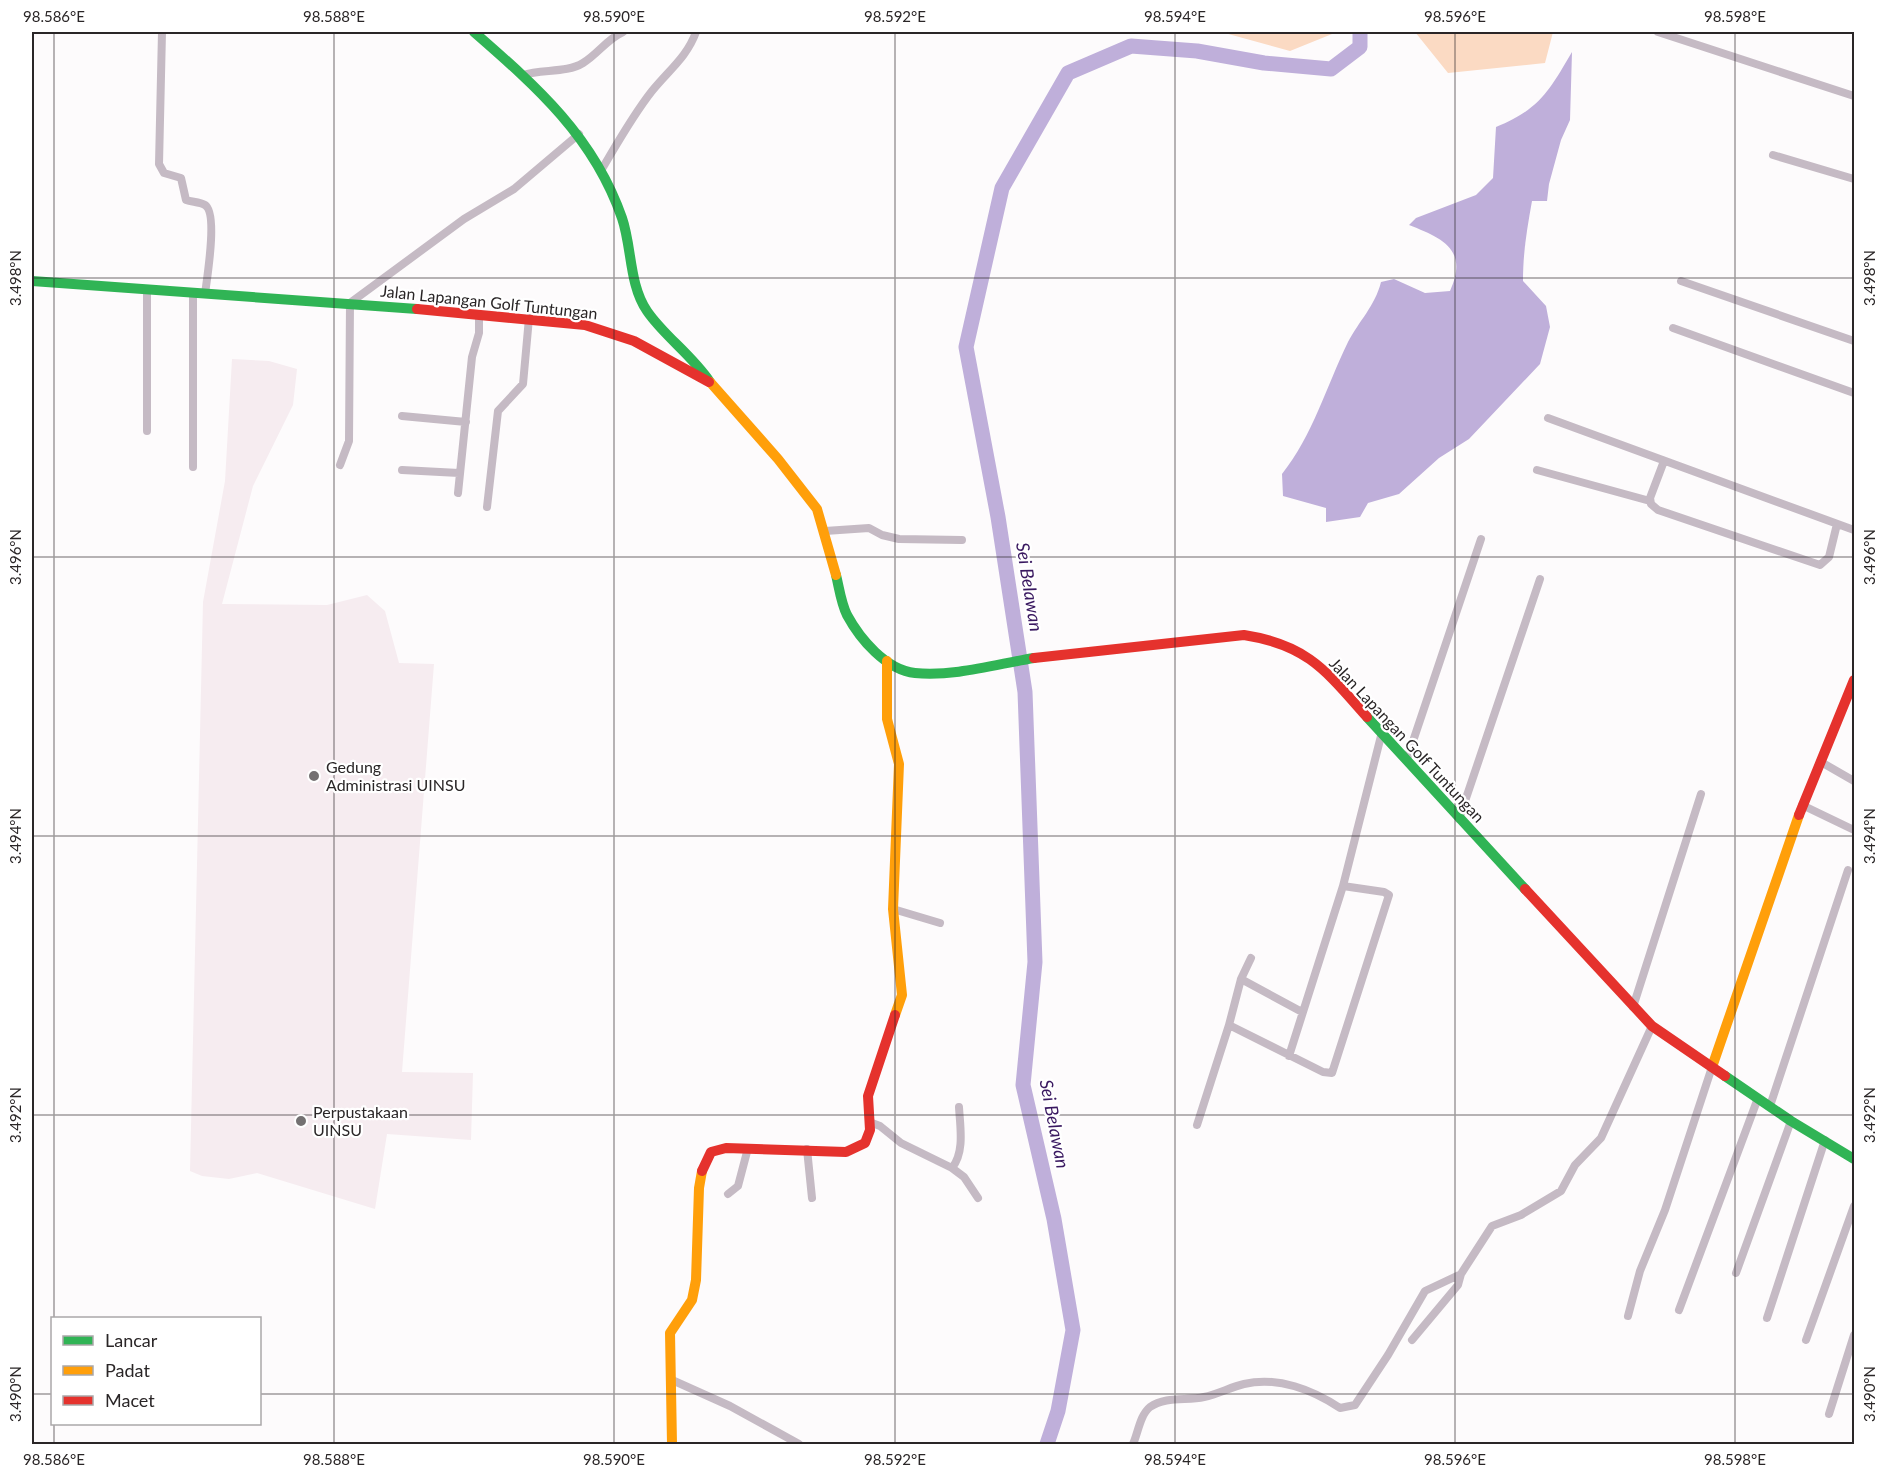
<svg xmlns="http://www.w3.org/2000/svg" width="1886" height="1476" viewBox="0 0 1886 1476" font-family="Lato,sans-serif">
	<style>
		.built { fill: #f6ecf0 }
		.green { fill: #fbdac3 }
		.water { fill: #bfafda }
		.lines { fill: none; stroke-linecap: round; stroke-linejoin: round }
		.river { stroke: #bfafda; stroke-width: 15 }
		.street { stroke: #c5bac4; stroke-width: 8 }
		.fast { stroke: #30b455; stroke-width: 10 }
		.slow { stroke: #ff9f0a; stroke-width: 10 }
		.jam { stroke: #e5322d; stroke-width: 10 }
		.ticks { fill: none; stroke: #2a2627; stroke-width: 1.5; stroke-opacity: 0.45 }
		.poi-dot { fill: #747172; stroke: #fff; stroke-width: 2 }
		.labels { text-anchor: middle; stroke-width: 4.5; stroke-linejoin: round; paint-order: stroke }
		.street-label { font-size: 16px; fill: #2a2627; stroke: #fff }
		.poi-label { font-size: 16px; fill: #2a2627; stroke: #fff; text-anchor: start }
		.water-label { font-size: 18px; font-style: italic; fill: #391860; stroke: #fff }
		.neatline { fill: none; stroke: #2a2627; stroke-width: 2 }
		.ticks-label { font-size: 15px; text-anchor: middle; fill: #2a2627 }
	</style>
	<rect width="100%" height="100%" fill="#fdfbfc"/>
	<path class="built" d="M232,359L269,361L297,369L293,405L253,486L222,604L327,605L367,595L385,611L399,663L434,664L402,1072L473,1073L471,1140L387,1134L375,1209L257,1173L229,1179L202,1176L190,1171L203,602L225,481Z"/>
	<path class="green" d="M1221,32H1337L1290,51Z
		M1415,32H1553L1545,63L1448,73Z"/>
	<path class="water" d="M1572,52L1570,120L1561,140L1549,184L1547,201H1532C1527,229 1523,252 1523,281L1546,306L1550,327L1540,364L1469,439L1439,458L1399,494L1368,503L1360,517L1326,522V508L1283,496L1282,474C1313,435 1326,387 1348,342C1359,321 1375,306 1381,282L1394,279L1425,293L1450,291C1469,249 1442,238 1409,225L1416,218L1476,195L1493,178L1496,127C1540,109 1549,91 1572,52Z"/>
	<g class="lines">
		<path class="river" d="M1047,1444L1058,1411L1073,1330L1054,1219L1023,1085L1035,962L1025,692L998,517L966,347L1002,188L1068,73L1131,46L1197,51L1264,63L1331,69L1360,47V32"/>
		<path class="street" d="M162,32L159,164L164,173L181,178L186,200C192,202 200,202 205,205C218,213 207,278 205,294
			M1658,32L1854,96
			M523,75C542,69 567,73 583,63C598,54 607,39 623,32
			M1773,155L1854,179
			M602,169C618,142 633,115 652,91C669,70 687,57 696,32
			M1681,281L1854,341
			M147,289V431
			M1673,328L1854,393
			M402,416L466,422
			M1548,418L1854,530
			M1664,461L1650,498L1651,504L1658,510L1820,565L1829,557L1837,524
			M340,465L349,441L350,303L464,219L514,189L579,134
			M193,467V293
			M402,470L459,473
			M1537,470L1650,501
			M458,493L472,357L479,333V314
			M487,507L498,411L523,384L529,318
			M825,531L869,528L882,535L899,539L962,540
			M1407,759L1481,539
			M1821,762L1854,781
			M1802,805L1854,830
			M1459,819L1540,579
			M893,909L940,923
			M1251,958L1241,979L1229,1025L1323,1072L1332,1073L1389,895L1384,892L1343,886
			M1241,979L1302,1012
			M1633,1007L1701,794
			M1289,1056L1343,886L1382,732
			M1770,1106L1848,870
			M872,1123L880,1126L901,1143L952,1168L964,1177L978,1198
			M1197,1125L1229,1025
			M807,1149L812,1198
			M952,1168C965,1152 960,1126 959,1107
			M728,1194L738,1186L748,1148
			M1736,1273L1791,1121
			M1679,1310L1758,1098
			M1628,1316L1640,1271L1665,1210L1712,1067
			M1767,1318L1825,1140
			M1412,1340L1458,1285L1461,1274
			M1806,1340L1854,1206
			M672,1380L730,1406L799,1444
			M1829,1414L1854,1335
			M1133,1444C1138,1433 1140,1415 1150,1407C1166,1396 1187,1401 1204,1397C1218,1394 1231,1387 1244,1384C1278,1376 1313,1390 1340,1408L1355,1405L1388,1355L1425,1291L1461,1274L1492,1226L1521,1215L1561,1191L1575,1165L1601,1138L1652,1026"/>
		<path class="fast" d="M474,32C537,87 594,137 622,218C632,247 629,285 647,311C664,336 691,354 710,382
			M32,281L417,309
			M836,575C839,587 841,603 847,615C860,639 886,670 915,673C953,677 997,664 1034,658
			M1367,717L1525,889
			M1725,1076L1791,1121L1854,1159"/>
		<path class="slow" d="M710,382L778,459L817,509L836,575
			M887,661V719L899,764L893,909L902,995L895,1015
			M1712,1067L1799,815
			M672,1444L670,1333L692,1300L696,1280L699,1188L702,1171"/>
		<path class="jam" d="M417,309L585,325L634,341L709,382
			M1034,658L1244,635C1308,645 1326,671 1367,717
			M1799,815L1854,680
			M1525,889L1652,1026L1725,1076
			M702,1171L711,1152L726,1148L846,1152L865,1143L870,1130L868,1096L895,1015"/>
	</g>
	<path class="ticks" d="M54,32V1318M334,32V1444M614,32V1444M895,32V1444M1175,32V1444M1455,32V1444M1735,32V1444M32,278H1854M32,557H1854M32,836H1854M32,1115H1854M32,1394H52M260,1394H1854M54,1424V1444"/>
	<g class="poi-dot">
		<circle cx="314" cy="776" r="6"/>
		<circle cx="301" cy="1121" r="6"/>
	</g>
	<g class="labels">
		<g class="street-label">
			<text transform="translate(489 302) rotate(6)" y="6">Jalan Lapangan Golf Tuntungan</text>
			<text transform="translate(1407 740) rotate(47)" y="6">Jalan Lapangan Golf Tuntungan</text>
		</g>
		<g class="poi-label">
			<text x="326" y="773">Gedung<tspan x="326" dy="18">Administrasi UINSU</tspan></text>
			<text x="313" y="1118">Perpustakaan<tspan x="313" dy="18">UINSU</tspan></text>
		</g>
		<g class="water-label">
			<text transform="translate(1029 587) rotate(81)" y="6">Sei Belawan</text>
			<text transform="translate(1054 1124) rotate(79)" y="6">Sei Belawan</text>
		</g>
	</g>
	<rect width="1886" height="1476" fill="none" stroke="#ffffff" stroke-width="66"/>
	<rect x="51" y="1317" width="210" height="108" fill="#ffffff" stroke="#aaa8a9" stroke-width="1.5"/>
	<rect x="63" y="1336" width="30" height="9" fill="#30b455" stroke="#aaa8a9" stroke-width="1.5"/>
	<text x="105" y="1347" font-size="18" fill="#2a2627">Lancar</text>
	<rect x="63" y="1366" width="30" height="9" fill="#ff9f0a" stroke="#aaa8a9" stroke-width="1.5"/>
	<text x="105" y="1377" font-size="18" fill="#2a2627">Padat</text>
	<rect x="63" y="1396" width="30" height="9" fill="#e5322d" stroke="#aaa8a9" stroke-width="1.5"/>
	<text x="105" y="1407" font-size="18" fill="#2a2627">Macet</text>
	<rect x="33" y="33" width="1820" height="1410" class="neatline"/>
	<g class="ticks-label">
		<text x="54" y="22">98.586°E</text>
		<text x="334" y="22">98.588°E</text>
		<text x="614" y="22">98.590°E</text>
		<text x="895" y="22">98.592°E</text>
		<text x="1175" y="22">98.594°E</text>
		<text x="1455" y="22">98.596°E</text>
		<text x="1735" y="22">98.598°E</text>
		<text transform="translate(16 278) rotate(-90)" y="5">3.498°N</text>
		<text transform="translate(1870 278) rotate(-90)" y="5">3.498°N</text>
		<text transform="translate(16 557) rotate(-90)" y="5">3.496°N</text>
		<text transform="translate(1870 557) rotate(-90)" y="5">3.496°N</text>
		<text transform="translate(16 836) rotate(-90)" y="5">3.494°N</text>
		<text transform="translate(1870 836) rotate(-90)" y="5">3.494°N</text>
		<text transform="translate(16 1115) rotate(-90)" y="5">3.492°N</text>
		<text transform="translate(1870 1115) rotate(-90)" y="5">3.492°N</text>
		<text transform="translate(16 1394) rotate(-90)" y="5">3.490°N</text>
		<text transform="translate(1870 1394) rotate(-90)" y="5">3.490°N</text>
		<text x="54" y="1465">98.586°E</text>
		<text x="334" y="1465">98.588°E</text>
		<text x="614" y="1465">98.590°E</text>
		<text x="895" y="1465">98.592°E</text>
		<text x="1175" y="1465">98.594°E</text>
		<text x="1455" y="1465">98.596°E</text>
		<text x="1735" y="1465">98.598°E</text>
	</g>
</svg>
